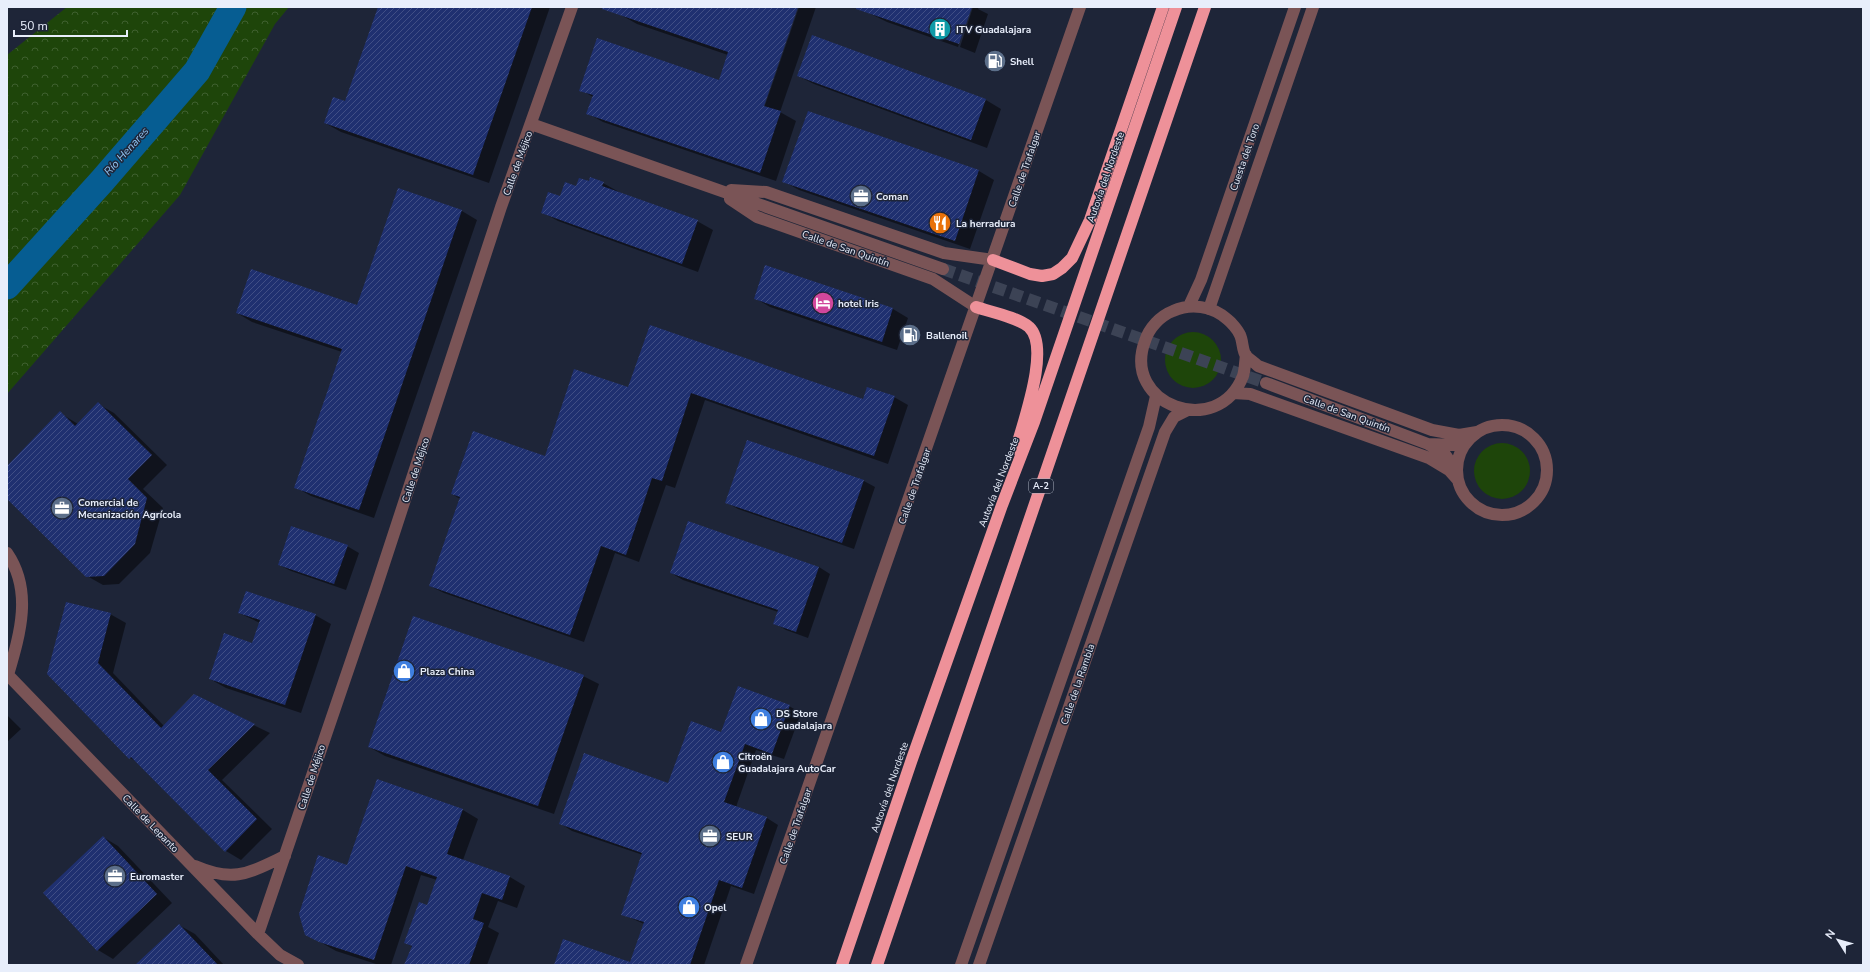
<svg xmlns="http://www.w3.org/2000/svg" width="1870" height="972" viewBox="0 0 1870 972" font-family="'Nunito Sans',sans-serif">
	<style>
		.grass { fill: #1e450a }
		.forest { fill: url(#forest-crowns) }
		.shadow { fill: #0007 }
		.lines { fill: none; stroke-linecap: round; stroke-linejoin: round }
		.river { stroke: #065d92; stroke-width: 27 }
		.building { fill: url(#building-hatch) }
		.minor-tunnel { stroke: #3c4355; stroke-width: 12; stroke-dasharray: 12 6; stroke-linecap: butt }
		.minor { stroke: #7a5456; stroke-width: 12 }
		.highway { stroke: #ee9199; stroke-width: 12 }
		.labels { text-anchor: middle; stroke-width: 3; stroke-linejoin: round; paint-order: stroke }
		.shield { fill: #1e2538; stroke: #abb2c0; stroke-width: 1 }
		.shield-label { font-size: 9px; font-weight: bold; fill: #e8eefb }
		.poi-label { font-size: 10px; font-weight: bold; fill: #e8eefb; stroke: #1e2538; text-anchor: start }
		.street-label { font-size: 10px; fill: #e8eefb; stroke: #1e2538 }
		.water-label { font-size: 11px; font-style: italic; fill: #8fc4f2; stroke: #1e2538 }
	</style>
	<defs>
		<pattern id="forest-crowns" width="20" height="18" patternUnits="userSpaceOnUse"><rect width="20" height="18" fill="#1e450a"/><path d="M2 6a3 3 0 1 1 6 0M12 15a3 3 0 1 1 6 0" fill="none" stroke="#3f602f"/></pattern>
		<pattern id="building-hatch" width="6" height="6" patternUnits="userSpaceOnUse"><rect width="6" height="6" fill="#1f3070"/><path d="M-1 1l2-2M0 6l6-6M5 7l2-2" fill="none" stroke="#404e85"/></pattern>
	</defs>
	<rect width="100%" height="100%" fill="#1e2538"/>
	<path class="grass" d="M1165 360a28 28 0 1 1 56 0a28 28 0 1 1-56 0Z
		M1474 471a28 28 0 1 1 56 0a28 28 0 1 1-56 0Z"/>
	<path class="forest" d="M67,7H289L275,24L180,195L7,394V55Z"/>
	<path class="shadow" d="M379,7H550L489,183L341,132L325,123L346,103Z
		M624,7H797L762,110L763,111L799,7H816L780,112L796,121L776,181L603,122L587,113L593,97L581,90L719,81L728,55L637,24L621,15Z
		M874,7H971L958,47L887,22L871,14Z
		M973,7H979L978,9L988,14L975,53L960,47Z
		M813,37L986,100L1001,109L987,148L814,84L798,76Z
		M808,112L979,171L994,180L970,249L799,190L783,181Z
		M589,183H603L619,192L618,193L697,221L713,230L698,272L558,221L542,212L577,187Z
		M398,189L462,211L477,220L374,518L311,496L295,487L342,352L252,322L237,313L358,307Z
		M755,298L893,309L908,318L897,350L770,307Z
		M629,388L864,400L894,397L908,405L888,464L705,400L675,488L666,485L639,562L615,553L584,642L444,593L430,586L460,499L452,494L546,457Z
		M98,404L114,413L167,465L143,489L163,508L150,553L119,584L103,585L87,576L7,497V467L60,413L78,424Z
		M864,481L875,487L854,549L738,509L726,502Z
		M347,546L359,553L346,590L291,571L279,565Z
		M819,567L830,574L808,638L786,630L774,623L778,612L683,580L671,573Z
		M239,613L315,615L331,624L301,713L226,688L210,679L253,644L260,623Z
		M110,614L126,623L113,673L164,726L194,696L270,733L222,780L272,829L241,860L226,851L139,763L130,758L48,674Z
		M583,676L599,684L554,814L385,756L369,747Z
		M789,706L801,713L784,759L756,750L736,807L767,818L778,825L754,894L731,886L704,965H555L631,964L644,924L622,914L643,855L572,831L561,824L669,784L722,733Z
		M7,715L21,729L7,742Z
		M463,810L478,819L463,860L510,877L525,886L517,908L498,901L488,927L499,933L487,965H406L412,947L405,942L427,906L437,880L421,875L391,965H379L336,951L306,934L347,866Z
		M103,837L118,846L172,903L113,959L98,950Z
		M179,925L195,934L224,965H137Z"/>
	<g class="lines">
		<path class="river" d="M7,286L102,181L197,71L233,7"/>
	</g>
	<path class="building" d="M378,7H532L473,175L324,123L333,97L345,101Z
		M602,7H798L764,106L781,111L760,173L586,114L593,95L579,91L597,38L719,80L728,52L602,9Z
		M856,7H972L959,44L856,9Z
		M812,35L986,99L971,140L797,76Z
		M808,111L979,170L955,241L782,182Z
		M590,177L604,182L602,186L698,220L682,264L541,213L548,192L560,196L565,182L576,186L579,178L589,181Z
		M398,188L462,210L359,510L294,488L342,349L236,313L251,269L357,305Z
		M765,265L893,308L882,342L754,299Z
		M650,325L863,399L867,387L895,396L874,456L691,393L662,481L652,478L626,555L601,546L570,635L429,586L460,497L451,494L473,431L545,456L574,369L628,387Z
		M98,402L152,455L128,479L147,498L135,544L104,576L86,577L7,499V466L60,411L75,426Z
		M747,440L864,480L842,543L725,503Z
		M688,521L819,567L796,632L773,624L778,610L670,573Z
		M291,526L348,545L334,584L278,565Z
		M246,591L316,614L285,705L209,679L224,633L252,643L260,620L238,613Z
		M66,602L111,613L98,663L161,728L194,694L255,724L208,770L257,819L225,852L131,757L129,759L47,674Z
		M413,616L584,675L538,806L368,747Z
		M738,686L790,705L772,754L745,744L724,802L767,817L742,888L719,880L690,965H554L563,939L630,962L644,922L621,915L642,853L559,824L584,753L668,783L691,721L721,732Z
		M377,779L463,809L447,854L510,876L502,900L482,893L473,919L484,923L469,965H404L412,946L404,943L419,902L427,905L437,877L406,866L374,960L319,942L305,935L299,914L318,855L347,865Z
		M103,836L157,894L97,951L43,893Z
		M179,924L218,965H135Z"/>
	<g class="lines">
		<path class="minor-tunnel" d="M943,269L1266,383"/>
		<path class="minor" d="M531,124L943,269
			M731,190L766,192L944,253L993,260
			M730,199L757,217L933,279L976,307
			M1189,306L1201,280L1295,7
			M1209,309L1313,7
			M1246,355C1245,361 1245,370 1243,376C1218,440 1121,405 1145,341C1149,328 1160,316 1173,311C1191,303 1212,306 1227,319C1231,322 1238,330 1240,335C1243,341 1242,350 1246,356C1249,359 1254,362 1258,366L1432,430L1459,435L1477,432
			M1266,383L1428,444
			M1233,393L1250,394L1429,458L1449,470L1457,479
			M1457 470a45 45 0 1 1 90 0a45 45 0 1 1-90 0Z
			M1455,469L1444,453L1428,444L1455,445L1467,441
			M7,553C33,591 20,634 8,675L7,673
			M8,675L258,934L280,955L298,965
			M195,866C234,883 249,873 285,856
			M258,934L376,588L501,207L572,7
			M746,965L1080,7
			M961,965L1149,427L1156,396
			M979,965L1165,432L1174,417L1186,411"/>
		<path class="highway" d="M993,260L1030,274L1042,276L1053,274L1062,268L1072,258L1090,220L1163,7
			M976,307C991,312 1017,317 1029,327C1051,347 1023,422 1016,449
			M842,965L912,759L1002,505L1034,422L1176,7
			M877,965L1205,7"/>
	</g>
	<defs>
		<g id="building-disc" transform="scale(1.15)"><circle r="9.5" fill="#0f9aa8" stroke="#1e2538"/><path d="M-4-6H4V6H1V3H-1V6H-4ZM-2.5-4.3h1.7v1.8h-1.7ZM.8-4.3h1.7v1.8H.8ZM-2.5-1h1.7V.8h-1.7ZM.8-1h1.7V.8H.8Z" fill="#fff"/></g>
		<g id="fuel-disc" transform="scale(1.15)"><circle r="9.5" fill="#5c6f8a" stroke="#1e2538"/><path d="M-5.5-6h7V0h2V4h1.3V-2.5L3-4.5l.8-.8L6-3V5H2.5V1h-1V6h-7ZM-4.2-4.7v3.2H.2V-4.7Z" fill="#fff"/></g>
		<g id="office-disc" transform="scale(1.15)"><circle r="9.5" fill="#5c6f8a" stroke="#1e2538"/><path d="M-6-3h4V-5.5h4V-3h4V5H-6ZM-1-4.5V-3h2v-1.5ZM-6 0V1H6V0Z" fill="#fff"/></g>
		<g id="restaurant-disc" transform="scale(1.15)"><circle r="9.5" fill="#e8710a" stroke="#1e2538"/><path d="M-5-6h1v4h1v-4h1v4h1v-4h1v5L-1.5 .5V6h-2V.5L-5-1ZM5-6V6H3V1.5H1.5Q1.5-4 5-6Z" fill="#fff"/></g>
		<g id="hotel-disc" transform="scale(1.15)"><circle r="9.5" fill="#d1479c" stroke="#1e2538"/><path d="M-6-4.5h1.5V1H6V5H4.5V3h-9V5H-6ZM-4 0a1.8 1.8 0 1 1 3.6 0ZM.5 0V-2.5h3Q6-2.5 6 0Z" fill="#fff"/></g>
		<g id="shop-disc" transform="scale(1.15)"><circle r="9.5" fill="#3f7fe0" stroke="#1e2538"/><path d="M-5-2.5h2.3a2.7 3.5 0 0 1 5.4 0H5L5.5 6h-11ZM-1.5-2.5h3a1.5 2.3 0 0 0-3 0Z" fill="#fff"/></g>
	</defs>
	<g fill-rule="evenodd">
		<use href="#building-disc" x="940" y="29"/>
		<use href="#fuel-disc" x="995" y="61"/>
		<use href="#office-disc" x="861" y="196"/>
		<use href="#restaurant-disc" x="940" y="223"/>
		<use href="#hotel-disc" x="823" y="303"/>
		<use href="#fuel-disc" x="910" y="335"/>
		<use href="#office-disc" x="62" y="508"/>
		<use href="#shop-disc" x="404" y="671"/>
		<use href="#shop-disc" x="761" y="719"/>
		<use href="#shop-disc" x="723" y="762"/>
		<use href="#office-disc" x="710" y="836"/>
		<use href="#office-disc" x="115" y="876"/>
		<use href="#shop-disc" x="689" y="907"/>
	</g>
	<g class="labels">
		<rect class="shield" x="1029" y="479" width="24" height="14" rx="3"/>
		<g class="shield-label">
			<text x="1041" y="489">A-2</text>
		</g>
		<g class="poi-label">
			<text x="956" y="33">ITV Guadalajara</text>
			<text x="1010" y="65">Shell</text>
			<text x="876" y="200">Coman</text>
			<text x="956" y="227">La herradura</text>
			<text x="838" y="307">hotel Iris</text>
			<text x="926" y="339">Ballenoil</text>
			<text x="78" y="506">Comercial de<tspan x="78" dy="12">Mecanización Agrícola</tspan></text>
			<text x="420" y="675">Plaza China</text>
			<text x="776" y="717">DS Store<tspan x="776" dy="12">Guadalajara</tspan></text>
			<text x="738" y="760">Citroën<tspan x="738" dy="12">Guadalajara AutoCar</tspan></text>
			<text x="726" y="840">SEUR</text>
			<text x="130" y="880">Euromaster</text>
			<text x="704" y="911">Opel</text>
		</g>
		<g class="street-label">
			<text transform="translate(1244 157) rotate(-71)" y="4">Cuesta del Toro</text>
			<text transform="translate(517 163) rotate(-70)" y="4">Calle de Méjico</text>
			<text transform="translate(1024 169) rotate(-71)" y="4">Calle de Trafalgar</text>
			<text transform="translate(1105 177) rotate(-71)" y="4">Autovía del Nordeste</text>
			<text transform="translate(846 248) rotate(19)" y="4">Calle de San Quintín</text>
			<text transform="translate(1347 413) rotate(20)" y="4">Calle de San Quintín</text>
			<text transform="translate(415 470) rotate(-72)" y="4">Calle de Méjico</text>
			<text transform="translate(998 482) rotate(-69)" y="4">Autovía del Nordeste</text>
			<text transform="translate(914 486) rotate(-71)" y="4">Calle de Trafalgar</text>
			<text transform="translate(1077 684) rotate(-71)" y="4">Calle de la Rambla</text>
			<text transform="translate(311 777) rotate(-72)" y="4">Calle de Méjico</text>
			<text transform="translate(889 787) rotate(-71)" y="4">Autovía del Nordeste</text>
			<text transform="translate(151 823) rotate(46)" y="4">Calle de Lepanto</text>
			<text transform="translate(795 826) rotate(-71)" y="4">Calle de Trafalgar</text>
		</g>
		<g class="water-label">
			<text transform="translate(126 151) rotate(-48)" y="4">Río Henares</text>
		</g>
	</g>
	<rect width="1870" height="972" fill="none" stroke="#e8eefb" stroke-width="16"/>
	<g transform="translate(1838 940) rotate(307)" stroke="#1e2538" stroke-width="3" paint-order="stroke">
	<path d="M0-3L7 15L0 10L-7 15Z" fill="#e8eefb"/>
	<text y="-6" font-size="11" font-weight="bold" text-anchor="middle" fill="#e8eefb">N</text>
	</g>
	<path d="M14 30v6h113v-6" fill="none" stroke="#e8eefb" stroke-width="2"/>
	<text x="20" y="30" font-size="12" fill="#e8eefb" stroke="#1e2538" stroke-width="3" paint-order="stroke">50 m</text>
</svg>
